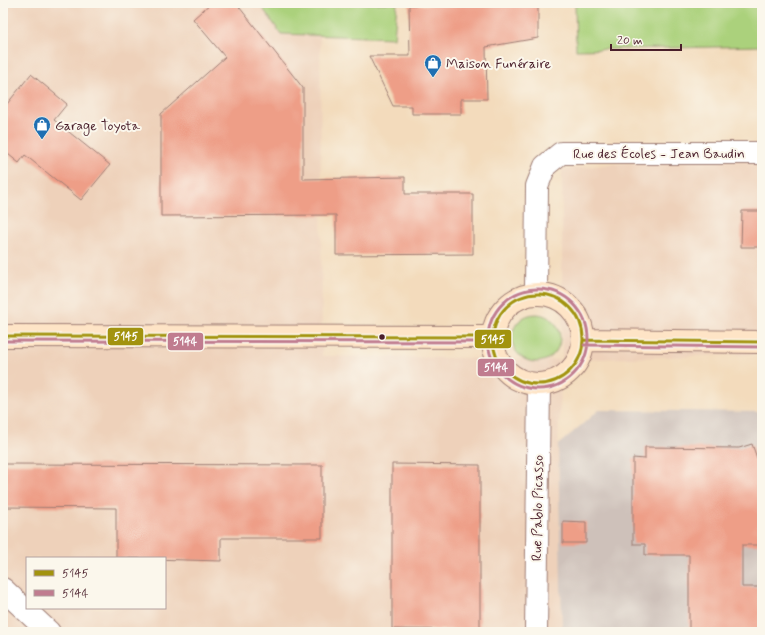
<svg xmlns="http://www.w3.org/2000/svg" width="765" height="635" viewBox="0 0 765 635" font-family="Mynerve,sans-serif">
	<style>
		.built { fill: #eed1ba; fill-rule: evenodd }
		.industrial { fill: #cec1ba }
		.green { fill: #abd17b; stroke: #7a7853 }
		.building { fill: #ee9e87 }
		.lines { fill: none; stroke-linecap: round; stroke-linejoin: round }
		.minor-casing { stroke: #9e7d74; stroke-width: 24 }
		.tertiary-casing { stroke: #9e7d74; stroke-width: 24 }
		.secondary-casing { stroke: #9e7d74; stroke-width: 24 }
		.minor { stroke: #fff; stroke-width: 22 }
		.tertiary { stroke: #fff; stroke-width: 22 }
		.secondary { stroke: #fee4c6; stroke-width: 22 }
		.bus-1-casing { stroke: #fbf7ec; stroke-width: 6 }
		.bus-2-casing { stroke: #fbf7ec; stroke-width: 6 }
		.bus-1 { stroke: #a2930f; stroke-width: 3 }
		.bus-2 { stroke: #c07c8f; stroke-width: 3 }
		.bus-dot { fill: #4a1f2b; stroke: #fbf7ec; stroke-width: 1.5 }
		.labels { text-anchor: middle; stroke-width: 4; stroke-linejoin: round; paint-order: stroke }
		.poi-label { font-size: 14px; fill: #4a1f2b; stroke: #fbf7ec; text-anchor: start }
		.street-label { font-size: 14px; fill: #4a1f2b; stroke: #fbf7ec }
		.line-badge { stroke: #fbf7ec; stroke-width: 1.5 }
		.badge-label { font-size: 11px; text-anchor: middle; font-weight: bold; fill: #fff }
	</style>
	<rect width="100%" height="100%" fill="#fbf7ec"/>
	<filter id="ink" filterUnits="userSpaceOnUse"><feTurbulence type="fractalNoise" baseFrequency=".025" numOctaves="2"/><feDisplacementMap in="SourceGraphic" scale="8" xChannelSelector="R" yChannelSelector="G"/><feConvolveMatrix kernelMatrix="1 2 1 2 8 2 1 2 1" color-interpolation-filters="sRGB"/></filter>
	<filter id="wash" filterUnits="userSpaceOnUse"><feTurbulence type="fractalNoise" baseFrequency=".012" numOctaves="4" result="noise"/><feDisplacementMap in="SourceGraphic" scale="16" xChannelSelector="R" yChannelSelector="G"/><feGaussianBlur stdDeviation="0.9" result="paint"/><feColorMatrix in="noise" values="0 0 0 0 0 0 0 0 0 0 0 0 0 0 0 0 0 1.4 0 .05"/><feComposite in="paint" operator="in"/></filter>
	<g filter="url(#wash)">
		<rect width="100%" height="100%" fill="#f3dbbc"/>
		<path class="built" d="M3,3H259L281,34L320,35L322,356L562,360V170L762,147V354L562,360L558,445L562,632H3ZM27,558H165V608H27Z"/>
		<path class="industrial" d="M599,410L762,412V632H562L558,445Z"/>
		<path class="green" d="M259,3H397L394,38L281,34Z
			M575,3H762V46L576,50Z
			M512 338a24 24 0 1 1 48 0a24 24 0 1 1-48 0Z"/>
		<g id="blocks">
			<path class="building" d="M211,3H236L303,88V179L405,177V194H473V254L336,255V215L161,216V114L225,57L193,19Z
				M505,3H538V38L486,47L487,99H461V114H412V106H393L369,56H410L409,5H493Z
				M31,74L67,104L54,120L110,165L81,200L25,155L19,163L3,150V109Z
				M742,211H762V247H741Z
				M752,444L757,458H762V545H742V587H762V632H689V555H645V544H633V458L645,459V447L739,448Z
				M3,464L322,465V538H221V561L116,558V508L3,507Z
				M392,464L480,465V630L392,629Z
				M563,521L586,522V543H563Z"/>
		</g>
	</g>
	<g filter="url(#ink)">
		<use href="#blocks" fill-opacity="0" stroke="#9e7d74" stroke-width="1"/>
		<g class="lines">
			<g class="minor-casing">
				<path id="minor" d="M3,589L49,632
					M536,632L539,384"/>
			</g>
			<g class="tertiary-casing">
				<path id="tertiary" d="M536,293L537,186L545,166L561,153H762"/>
			</g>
			<g class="secondary-casing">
				<path id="secondary" d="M493 339a45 45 0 1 1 90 0a45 45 0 1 1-90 0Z
					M3,336L493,337
					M584,340L762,342"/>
			</g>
			<use href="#minor" class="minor"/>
			<use href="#tertiary" class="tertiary"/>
			<use href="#secondary" class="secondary"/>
			<g class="bus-1-casing">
				<path id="bus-1" d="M493 339a45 45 0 1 1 90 0a45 45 0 1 1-90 0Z
					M3,336L493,337
					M584,340L762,342"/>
			</g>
			<g class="bus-2-casing">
				<path id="bus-2" d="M488 339a50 50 0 1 1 100 0a50 50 0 1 1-100 0Z
					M3,341L493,342
					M584,345L762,347"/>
			</g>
			<use href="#bus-1" class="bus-1"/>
			<use href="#bus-2" class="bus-2"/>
		</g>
	</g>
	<defs>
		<g id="shop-pin" transform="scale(0.9)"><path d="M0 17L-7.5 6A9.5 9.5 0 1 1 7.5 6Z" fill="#1f6fb2" stroke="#fbf7ec"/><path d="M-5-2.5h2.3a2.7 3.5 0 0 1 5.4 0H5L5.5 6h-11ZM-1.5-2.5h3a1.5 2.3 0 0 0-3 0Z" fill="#fff"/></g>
	</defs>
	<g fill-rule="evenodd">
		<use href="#shop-pin" x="433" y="63"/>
		<use href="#shop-pin" x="42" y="125"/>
	</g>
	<circle class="bus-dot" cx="382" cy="337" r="3.5"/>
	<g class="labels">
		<g class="poi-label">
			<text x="446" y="68">Maison Funéraire</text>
			<text x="55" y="130">Garage Toyota</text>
		</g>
		<g class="street-label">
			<text x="659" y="158">Rue des Écoles - Jean Baudin</text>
			<text transform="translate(537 508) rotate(-89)" y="5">Rue Pablo Picasso</text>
		</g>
	</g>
	<g class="line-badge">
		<rect x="107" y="327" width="37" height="19" rx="4" fill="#a2930f"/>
		<rect x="474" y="329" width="38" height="20" rx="4" fill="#a2930f"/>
		<rect x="167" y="332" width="37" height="19" rx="4" fill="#c07c8f"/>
		<rect x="477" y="358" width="38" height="19" rx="4" fill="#c07c8f"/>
	</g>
	<g class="badge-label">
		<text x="126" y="340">5145</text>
		<text x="493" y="343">5145</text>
		<text x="185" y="345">5144</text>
		<text x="496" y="371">5144</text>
	</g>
	<rect width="765" height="635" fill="none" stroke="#fbf7ec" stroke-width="16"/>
	<rect x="26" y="557" width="140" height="52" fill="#fbf7ec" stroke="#b4a19f"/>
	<rect x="34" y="570" width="20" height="6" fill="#a2930f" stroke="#b4a19f"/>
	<text x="62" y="577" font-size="12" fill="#4a1f2b">5145</text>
	<rect x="34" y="590" width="20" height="6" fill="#c07c8f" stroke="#b4a19f"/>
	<text x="62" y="597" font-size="12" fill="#4a1f2b">5144</text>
	<path d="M611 44v6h70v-6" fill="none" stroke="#4a1f2b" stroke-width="2"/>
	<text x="617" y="44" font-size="12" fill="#4a1f2b" stroke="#fbf7ec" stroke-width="3" paint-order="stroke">20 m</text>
</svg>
